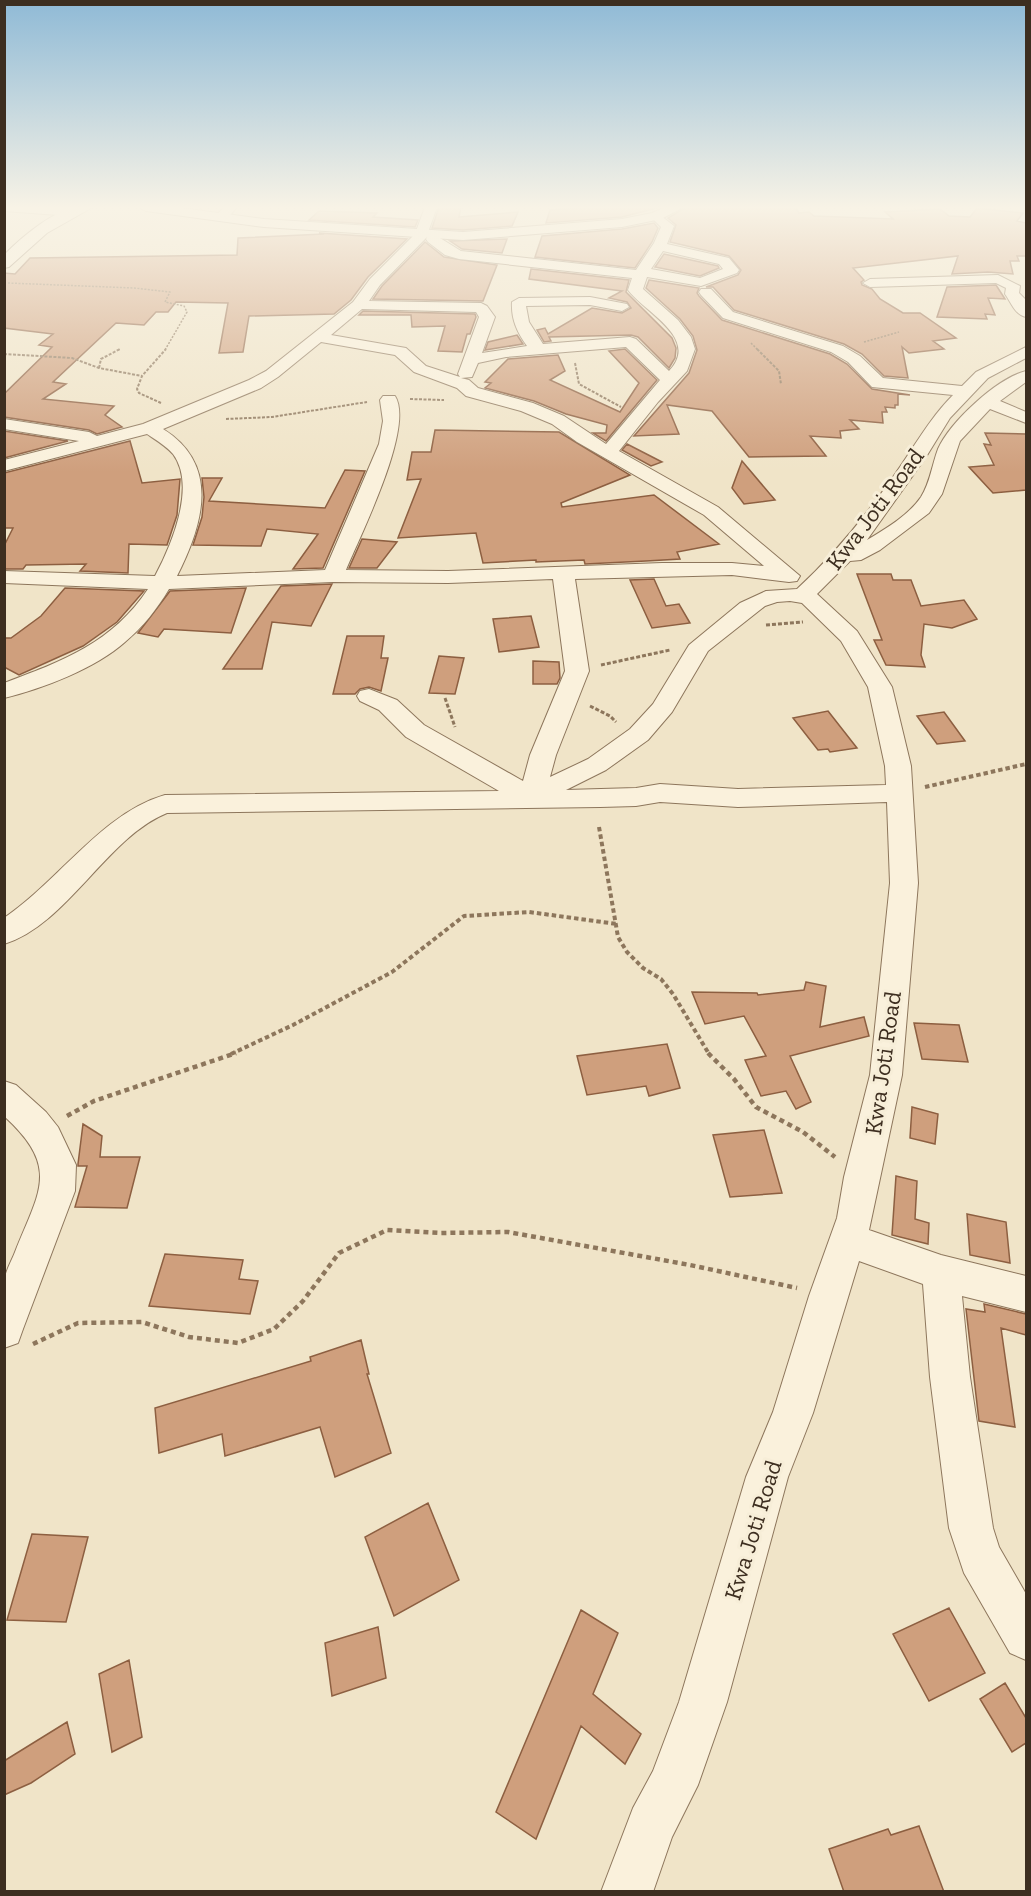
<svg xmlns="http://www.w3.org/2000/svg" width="1031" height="1896" viewBox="0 0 1031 1896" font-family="'Zilla Slab',serif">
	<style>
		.building { fill: #cf9f7d; stroke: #8d5f41; stroke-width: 1.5 }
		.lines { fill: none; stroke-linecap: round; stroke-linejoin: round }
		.minor-casing { stroke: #8d765c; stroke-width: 2 }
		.tertiary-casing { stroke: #8d765c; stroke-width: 2 }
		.path-far4 { stroke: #8d765c; stroke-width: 1.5; stroke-dasharray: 2 1.5; stroke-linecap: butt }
		.path-far3 { stroke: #8d765c; stroke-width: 2; stroke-dasharray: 3 1.5; stroke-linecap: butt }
		.path-far2 { stroke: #8d765c; stroke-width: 3; stroke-dasharray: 4 2; stroke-linecap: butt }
		.path-far1 { stroke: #8d765c; stroke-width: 4; stroke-dasharray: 4.5 3; stroke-linecap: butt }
		.path { stroke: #8d765c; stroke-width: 4.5; stroke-dasharray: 5 4; stroke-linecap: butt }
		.minor { fill: #faf1dc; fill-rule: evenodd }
		.tertiary { fill: #faf1dc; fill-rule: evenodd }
		.labels { text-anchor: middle; stroke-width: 6; stroke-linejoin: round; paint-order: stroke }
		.street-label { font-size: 24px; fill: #3d2e20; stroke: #f7eed8 }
	</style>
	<rect width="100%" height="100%" fill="#f0e4c8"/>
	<path class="building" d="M439,207H461L459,217L518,212L512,226L463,230L432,228Z
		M589,207H661L622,217L546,223L550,210Z
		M686,207H795L799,213L809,212L814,216L893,219L885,212L940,209L949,216L970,217L977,208L1023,213L1017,221L1026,223V256H1017L1019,261H1010L1013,274L988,272L952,274L958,256L853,268L864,280L861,282L862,285L872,289L880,299L903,313H920L956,338L933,341L944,349L909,353L902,347L908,378L884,376L862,354L844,344L734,310L713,287H706L738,275L741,270L729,256L670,242L676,225L668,218Z
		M319,211L377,213L373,217L418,220L415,227L309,220Z
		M654,223L658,228L652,242L635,268L535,257L542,236L622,229Z
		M319,233L407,239L368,277L351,300L334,314L249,316L243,352L219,353L228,303L176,302L168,312H156L144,325L116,323L53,382L66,384L43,399L114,406L105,415L122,427L97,434L89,430L4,417V394L52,347L39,345L53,334L4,328V273L15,274L30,258L237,255L238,238L324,234Z
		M507,239L502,253L462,249L450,241Z
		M425,242L444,257L497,265L483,301L373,299L382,286Z
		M664,254L718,266L719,268L700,276L655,267Z
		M531,269L629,280L626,292L672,338L676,348L675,358L669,368L638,337L631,335L549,337L551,341L544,342L537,330L545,328L548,334L592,308L622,313L631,308L627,302L609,298L622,291L529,279Z
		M649,280L699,288L697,293L699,296L722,320L830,354L847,364L872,389L910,395L898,394V405H895V408L885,407L887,412H882L883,423L850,420L859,429L840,431L841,438L810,436L826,456L749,457L712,411L667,405L679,434L634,436L689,373L697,350L693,336L680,319L646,288Z
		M996,285L1005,299L988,298L995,315L985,314L987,319L937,317L947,287Z
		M363,311L475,314L476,317L470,334H467L462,352L438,351L445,326L412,327L411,315H359Z
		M517,335L523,344L485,350L488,342Z
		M625,349L657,380L606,441L593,433H606L607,425L566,414L534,401L485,388L491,383L485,382L508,359L558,355L565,371L550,380L620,412L639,383L609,351Z
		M435,430L559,432L630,475L561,503L562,507L654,495L719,544L677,552L680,559L646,561L585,564L584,560L536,562V560L483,563L476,533L398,538L421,479L407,480L412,452H431Z
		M4,431L68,441L4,458Z
		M985,433L1026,434V490L993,493L969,467L994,465L984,444L991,445Z
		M130,441L142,483L180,479L177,515L167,545L129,544L128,573L80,571L86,564L26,565L23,569H4V546L13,528H4V473Z
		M627,444L662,462L651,466L622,450Z
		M742,461L775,500L744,504L732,488Z
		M345,470L365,471L323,568L293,569L318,534L267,529L261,546L193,545L202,517L204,497L202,478H222L209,501L325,508Z
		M362,539L397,542L377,568H349Z
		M857,574H891L893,580H911L921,606L964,600L977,619L952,628L924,624L921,655L925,667L886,665L874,640H882Z
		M654,579L666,606L679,604L690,623L652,628L630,580Z
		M332,584L311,626L272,622L262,669H223L281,586Z
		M65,588L144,591L117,622L83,646L19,675L4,667V638H11L41,616Z
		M246,588L231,633L164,629L158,637L138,633L170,591Z
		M531,616L539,647L499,652L493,619Z
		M347,636H384L381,658H388L381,691L369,687L360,689L355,694H333Z
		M439,656L464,658L455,694L429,693Z
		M533,661L559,662L560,678L557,684H533Z
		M828,711L857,748L830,752L828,749L818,750L793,718Z
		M944,712L965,741L937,744L917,716Z
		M806,982L826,986L820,1027L864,1017L869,1036L790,1056L811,1102L796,1109L786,1091L761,1096L745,1060L766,1056L744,1016L705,1024L692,992L757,993L758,995L804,990Z
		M914,1023L959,1025L968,1062L922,1059Z
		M667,1044L680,1088L649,1096L646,1086L587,1095L577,1056Z
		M912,1107L938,1114L935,1144L910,1138Z
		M83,1124L102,1136L100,1157H140L127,1208L75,1207L87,1166H78V1164Z
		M764,1130L782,1193L730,1197L713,1135Z
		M896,1176L917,1181L915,1219L929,1223L928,1244L892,1235Z
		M967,1214L1006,1222L1010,1263L970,1255Z
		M165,1254L243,1260L239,1279L258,1281L250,1314L149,1306Z
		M984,1304L1026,1314V1335L1001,1328L1015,1427L979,1421L966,1309L985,1312Z
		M361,1340L369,1374H367L391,1453L335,1477L320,1427L225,1456L222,1434L159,1453L155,1408L311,1361L310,1357Z
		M428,1503L459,1580L394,1616L365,1537Z
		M32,1534L88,1537L66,1622L7,1620Z
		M949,1608L985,1673L929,1701L893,1634Z
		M581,1610L618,1633L593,1694L641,1734L625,1764L581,1726L536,1839L496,1812Z
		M378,1627L386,1678L332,1696L325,1643Z
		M129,1660L142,1737L112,1752L99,1674Z
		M1005,1683L1026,1718V1743L1012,1752L980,1699Z
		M67,1722L75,1754L31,1783L4,1795V1761Z
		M919,1826L944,1892H844L829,1849L888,1829L891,1835Z"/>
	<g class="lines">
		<g class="minor-casing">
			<path id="minor" d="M4,207C21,207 67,202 78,212L72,216L4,211Z
				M224,207H237L226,220H216L215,217Z
				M425,207H437L426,238L380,285L369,301L481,303L487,306L495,317L482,353L527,346C517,332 511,319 512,302L519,298L590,297L627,304L629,307L622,311L590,305L526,306L529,322L543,344L630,337L636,339L669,371C701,338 644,312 628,290L632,278L459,259L445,255L428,242L426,239L430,233H440V238L461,251L636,270L654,243L661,227L650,216L656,212L674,226L667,244L729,258L739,270L737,273L701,286L647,277L643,289L678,320L691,337L695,349L687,371L658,402L619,451L718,507L800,576L797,581L789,582L732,575L575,579L589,671L556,755L550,777L588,759L630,729L653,704L689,645L740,603L766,591L797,589C834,555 864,518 893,477C913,449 929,419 953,395L872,387L848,362L831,352L723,318L701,295L699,292L701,289H711L733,312L843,346L860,356L883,378L962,386L976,372L1026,347V358L988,378L950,418L926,457L867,540C885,529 908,516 921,497C930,483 932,465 938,449C950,422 997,378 1026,371V382L1000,401L1026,412V423L990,409L960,441L942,494L929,513L880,550L861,560L850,561L817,594L857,631L892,687L911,766L918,883L902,1075L869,1230L941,1255L1026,1276V1312L962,1296L970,1377L993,1528L999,1547L1026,1594V1660L1010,1653L964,1573L949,1528L930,1377L923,1284L859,1261L813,1413L788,1477L727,1702L698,1785L672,1837L653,1892H601L633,1808L653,1771L679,1702L746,1477L773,1412L809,1296L837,1218L844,1177L870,1075L890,883L887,802L738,807L660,802L636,806L600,807L167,813C107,837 67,925 4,944V918C59,881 102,813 165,795L499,791L406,737L379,710L360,701L357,696L360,691L369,689L397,700L424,725L523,781L530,755L565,671L553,579L448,583L333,582L169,589C157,609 143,627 125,642C96,668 42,689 4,698V683C63,661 112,643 148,589L4,583V571L155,576C171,546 197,486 173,454C166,446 156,440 147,434L4,471V460L79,441L4,429V419L89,432L97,436L143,424L249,380L266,371L353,302L370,279L415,234ZM663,251L719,264L723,269L700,278L651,269ZM362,309L476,312L479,317L458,374L460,377L426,366L406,348L331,335ZM321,342L395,355L414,372L457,388L466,396L521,411L552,424L577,442L704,515L764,566L732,563H662L448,571L346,570C360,536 415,427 395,396H383L380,400L383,421L379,444L325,570L177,576C203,525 221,465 163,429L261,388L278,377ZM626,347L660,380L606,444L564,416L533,403L478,388L469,380L461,378L472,377L478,363L506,357ZM790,601L802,603L841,641L868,687L885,766L886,785L738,789L660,784L636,788L566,790L606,770L648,740L672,712L708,651L765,606L777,602Z
				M998,275L1020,286L1019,293L1026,300V317C1015,315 1011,302 1005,294L1006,288L996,283L870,287L863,283L870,279Z
				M4,1081L16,1085L46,1112L58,1127L76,1165L75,1191L23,1329L18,1343L4,1348C4,1327 1,1298 5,1278C6,1270 12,1260 15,1252C39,1191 61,1168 4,1116Z"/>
		</g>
		<g class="tertiary-casing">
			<path id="tertiary" d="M73,207H93L47,233L9,267L4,268V255C24,235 47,216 73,207Z
				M139,207H174L264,219L463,232L622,219L652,213L666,207H684L661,219L622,227L463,240L264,227L146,211Z"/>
		</g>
		<path class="path-far4" d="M8,283L134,288L170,292L165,302L184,306L187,312L165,350
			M864,342L899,332
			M751,343L758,350
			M118,350L120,349"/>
		<path class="path-far3" d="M757,349L779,371L781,384
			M4,354L72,358L99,368L142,376
			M575,363L579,384L621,407
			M99,368L101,359L120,349
			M410,399L444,400
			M161,403L139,393L137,389L142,376L166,349
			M226,419L272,417L367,402"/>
		<path class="path-far2" d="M766,625L803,622
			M601,665L670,650
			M445,698L455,727
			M590,706L610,716L616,722"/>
		<path class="path-far1" d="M925,787L1026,764
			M599,827L618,937L627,952L643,968L661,979L673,994L709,1054
			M231,1054L293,1025L392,972L464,916L529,912L617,924"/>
		<path class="path" d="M708,1053L734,1079L756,1107L803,1132L835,1157
			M67,1116L94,1101L236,1053
			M33,1344L78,1323L142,1322L189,1337L238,1343L274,1329L303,1301L339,1253L387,1230L440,1233L508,1232L690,1265L797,1288"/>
		<use href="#minor" class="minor"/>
		<use href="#tertiary" class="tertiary"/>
	</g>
	<linearGradient id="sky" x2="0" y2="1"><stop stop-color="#8fbad6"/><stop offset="0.44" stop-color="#f8f3e6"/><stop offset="1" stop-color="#f8f3e6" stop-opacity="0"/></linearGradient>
	<rect width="1031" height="472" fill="url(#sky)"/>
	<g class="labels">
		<g class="street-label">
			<text transform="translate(875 509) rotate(-53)" y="8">Kwa Joti Road</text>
			<text transform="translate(883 1063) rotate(-82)" y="8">Kwa Joti Road</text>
			<text transform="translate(753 1530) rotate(-73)" y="8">Kwa Joti Road</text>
		</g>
	</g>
	<rect width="1031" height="1896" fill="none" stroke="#3d2e20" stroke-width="12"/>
</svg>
